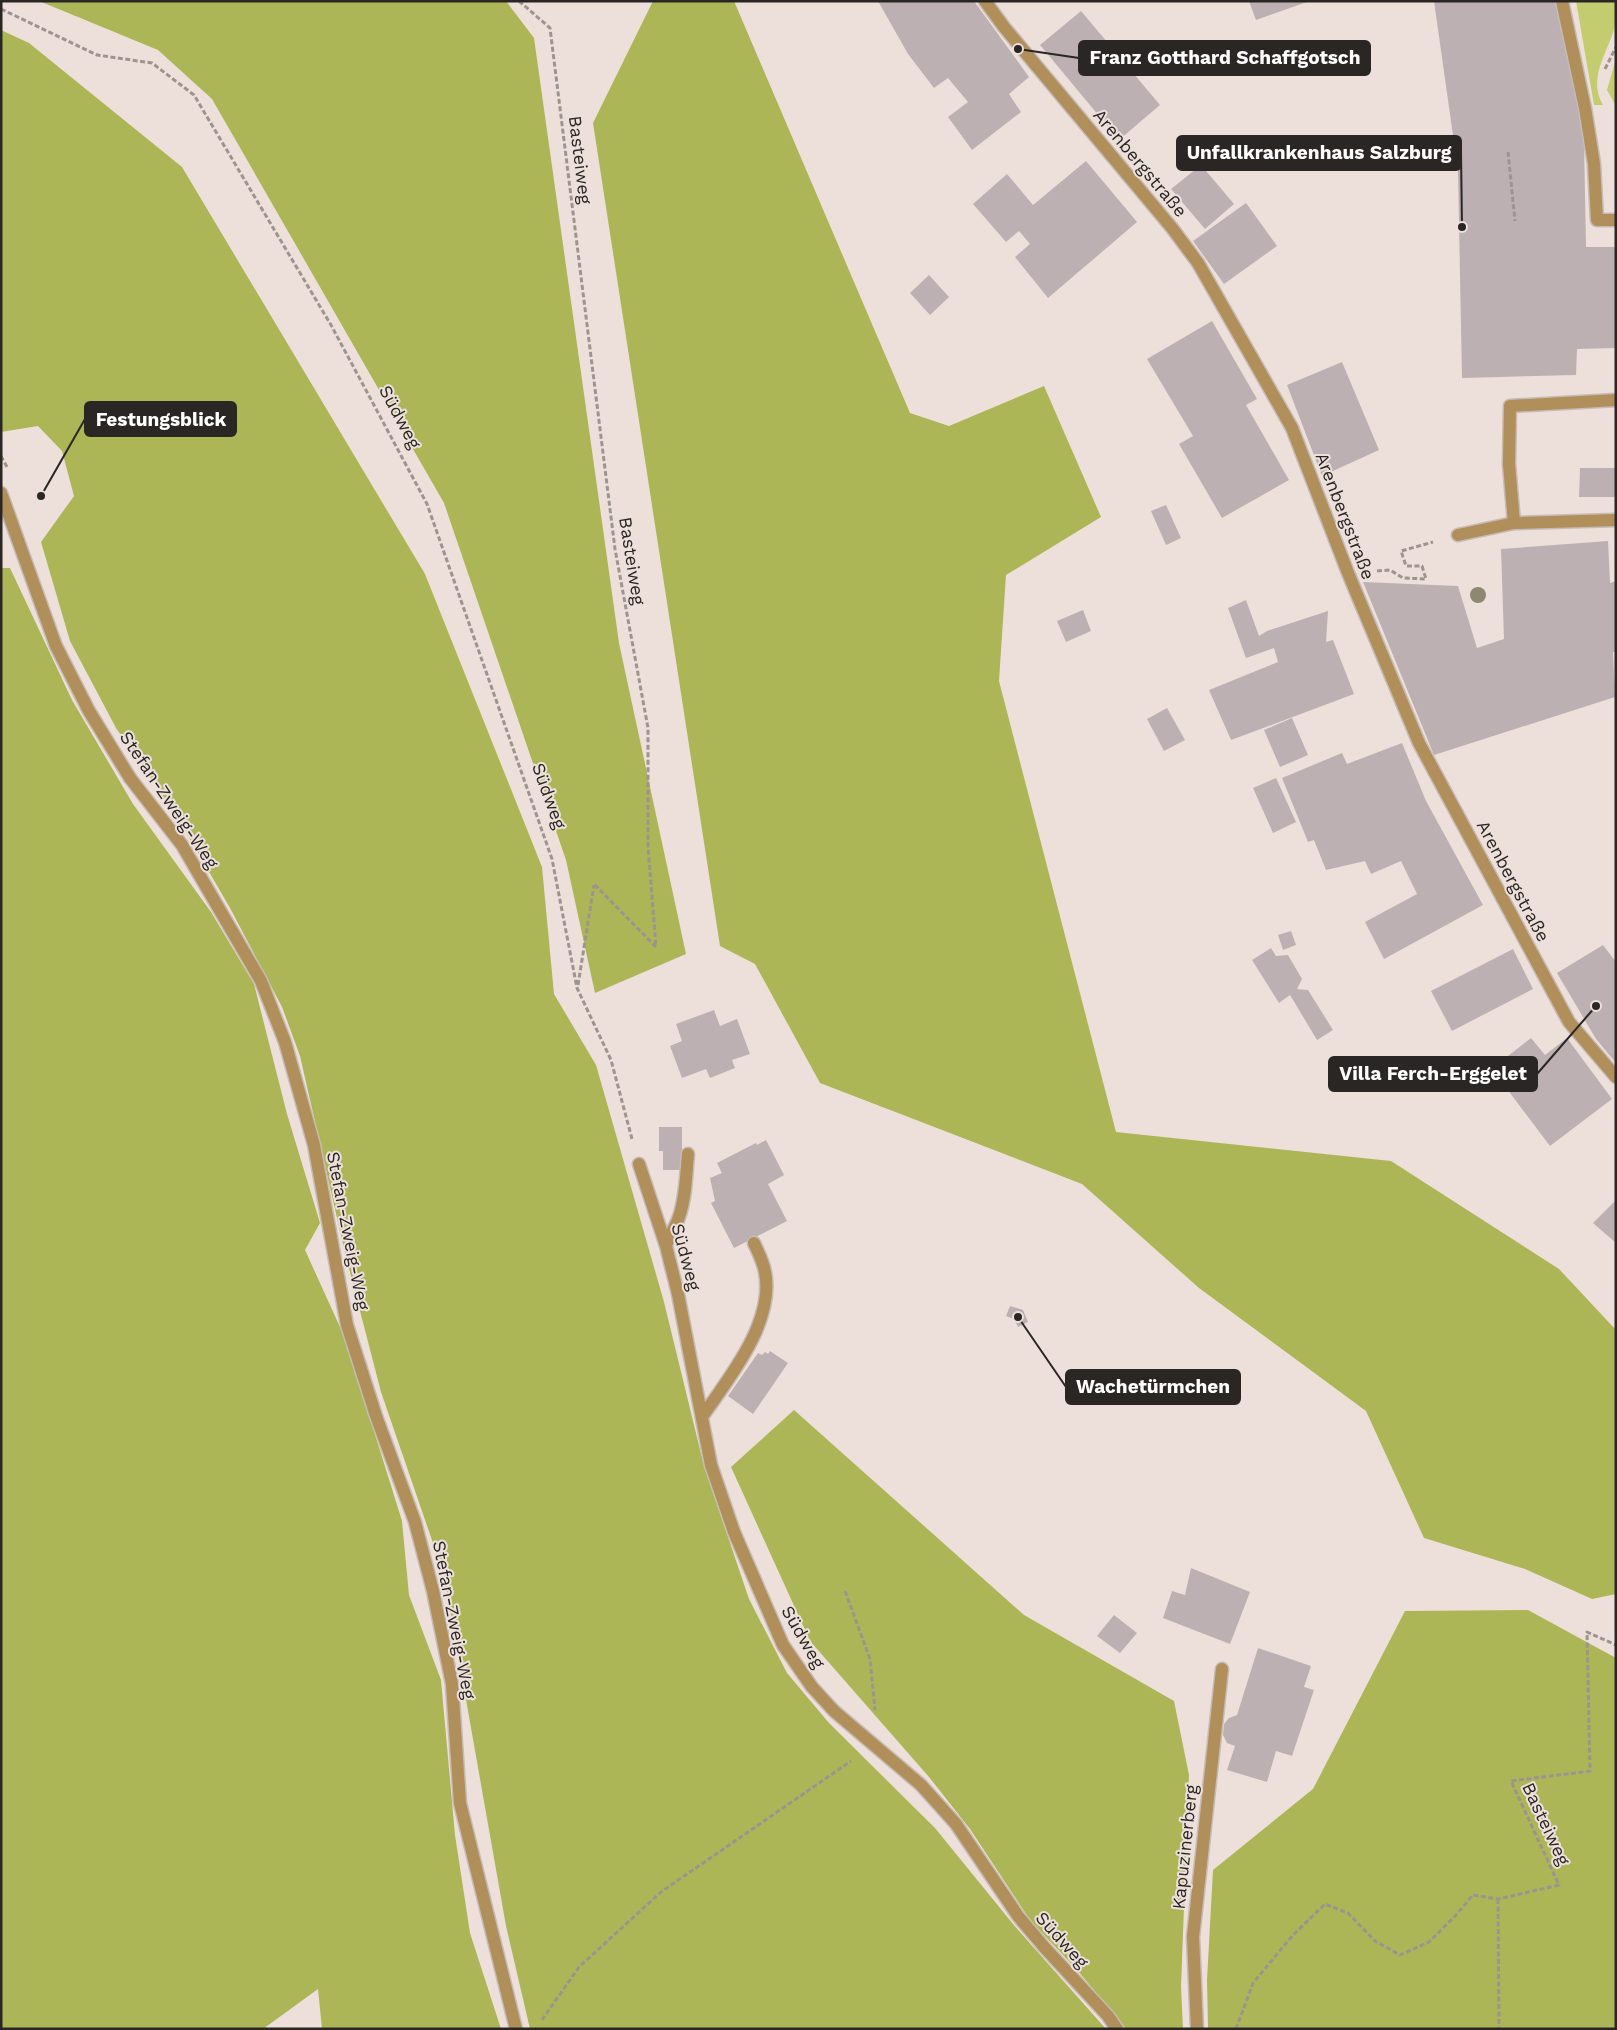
<svg xmlns="http://www.w3.org/2000/svg" width="1617" height="2030" viewBox="0 0 1617 2030" font-family="'Work Sans',sans-serif">
	<style>
		.green { fill: #c3cc6f }
		.forest { fill: #adb656 }
		.building { fill: #bdb0b2 }
		.lines { fill: none; stroke-linecap: round; stroke-linejoin: round }
		.lane-casing { stroke: #c6bbb6; stroke-width: 15 }
		.street-casing { stroke: #c6bbb6; stroke-width: 15 }
		.path { stroke: #9d9490; stroke-width: 3; stroke-dasharray: 5 2.5; stroke-linecap: butt }
		.lane { stroke: #b08f5a; stroke-width: 12 }
		.street { stroke: #b08f5a; stroke-width: 12 }
		.tree { fill: #8d8970 }
		.labels { text-anchor: middle; stroke-width: 4; stroke-linejoin: round; paint-order: stroke }
		.street-label { font-size: 18px; fill: #2a2624; stroke: #ede0db }
		.leader { fill: none; stroke: #2a2624; stroke-width: 2 }
		.callout-dot { fill: #2a2624; stroke: #ede0db; stroke-width: 2 }
		.callout { fill: #2a2624; stroke: #2a2624; stroke-width: 2 }
		.callout-label { font-size: 19px; text-anchor: middle; font-weight: bold; fill: #fff }
	</style>
	<rect width="100%" height="100%" fill="#ede0db"/>
	<path class="green" d="M1576,1H1616C1616,8 1617,15 1616,21C1611,50 1586,75 1603,105H1594Z
		M1616,59V106L1607,90Z"/>
	<path class="forest" d="M39,1H506L534,38L619,643L686,954L595,993L566,860L444,503L212,99L158,50Z
		M653,1H734L910,413L949,426L1044,386L1101,517L1006,575L999,681L1116,1132L1391,1161L1559,1269L1616,1330V1594L1592,1599L1525,1569L1424,1538L1366,1411L1199,1288L1082,1184L820,1083L755,964L720,946L593,123Z
		M1,30L29,43L182,167L425,574L542,867L554,994L596,1065L664,1302L704,1466L749,1599L787,1673L829,1723L935,1828L1013,1924L1106,2029H530L506,1926L444,1575L381,1392L345,1253L300,1056L282,1007L230,908L176,815L116,728L70,641L41,542L74,496L62,451L38,426L1,432Z
		M1,568H10L72,700L133,804L211,912L254,984L287,1114L320,1223L305,1250L345,1338L402,1521L409,1595L441,1680L455,1835L470,1933L501,2029H322L318,1989L263,2029H1Z
		M794,1410L1024,1615L1174,1701L1189,1775L1181,1987L1183,2029H1126L1078,1971L1030,1920L970,1829L929,1777L810,1641L731,1467Z
		M1528,1610L1616,1658V2029H1208L1207,1980L1213,1870L1313,1789L1405,1611Z"/>
	<path class="building" d="M878,1H974L1029,77L1009,94L1021,112L972,150L948,117L968,102L948,78L934,88L908,54Z
		M1249,1H1307V2L1256,20Z
		M1434,1H1562L1584,143L1586,247H1616V348L1577,349L1576,375L1462,378L1458,171Z
		M1081,11L1160,105L1119,140L1040,45Z
		M1086,161L1137,222L1048,298L1015,257L1030,244L1019,231L1006,242L973,204L1007,174L1033,205Z
		M1201,165L1234,204L1205,229L1171,189Z
		M1246,203L1277,246L1224,284L1193,241Z
		M929,275L949,297L930,315L910,293Z
		M1212,321L1257,399L1246,405L1289,480L1222,518L1179,444L1193,436L1147,359Z
		M1342,362L1379,450L1322,476L1287,385Z
		M1580,468H1616V497H1579Z
		M1166,505L1181,538L1166,545L1151,511Z
		M1608,541L1610,583L1616,581V652H1613L1615,697L1434,755L1363,582L1458,586L1477,648L1504,639L1501,549Z
		M1246,600L1259,636L1267,631L1328,611L1326,642L1333,640L1354,694L1231,740L1209,690L1278,662L1274,648L1246,658L1228,608Z
		M1083,610L1091,631L1066,642L1057,621Z
		M1167,708L1185,740L1164,751L1147,719Z
		M1292,718L1308,755L1280,767L1264,730Z
		M1402,743L1426,801L1483,905L1384,959L1365,922L1417,894L1401,861L1371,874L1365,861L1326,870L1314,840L1308,842L1282,778L1342,753L1347,764Z
		M1276,778L1296,822L1273,833L1253,788Z
		M1291,931L1296,945L1283,950L1278,935Z
		M1603,945L1616,962V1063L1596,1039L1557,973Z
		M1271,948L1276,956L1288,955L1302,979L1297,989L1308,990L1333,1030L1317,1040L1290,995L1279,1003L1252,960Z
		M1513,949L1533,989L1452,1031L1431,991Z
		M714,1010L720,1026L737,1019L750,1054L732,1060L735,1068L710,1078L706,1069L682,1078L670,1046L682,1041L676,1024Z
		M1531,1038L1545,1055L1567,1038L1612,1099L1550,1146L1504,1085L1508,1083L1495,1066Z
		M659,1127H682V1170H663V1151H659Z
		M766,1140L784,1175L768,1184L787,1221L734,1248L711,1203L715,1201L710,1178L722,1173L717,1163L756,1143L757,1145Z
		M1616,1200V1243L1593,1223Z
		M1010,1306L1023,1310L1028,1322L1018,1327L1014,1319L1006,1316Z
		M770,1351L788,1363L753,1414L728,1396L758,1353L762,1355L765,1352L768,1354Z
		M1191,1568L1250,1592L1230,1644L1163,1618L1172,1591L1185,1595Z
		M1114,1615L1137,1633L1120,1653L1097,1636Z
		M1258,1648L1311,1666L1304,1687L1314,1690L1292,1756L1276,1751L1267,1782L1227,1770L1235,1746L1227,1743L1223,1735L1224,1724L1229,1718L1237,1715Z"/>
	<g class="lines">
		<g class="lane-casing">
			<path id="lane" d="M1562,1L1585,108L1594,164L1597,220H1616
				M1,493L56,646L89,711L130,778L182,845L261,981L285,1042L314,1145L347,1325L376,1416L415,1522L433,1591L452,1684L460,1803L516,2029
				M1514,523L1509,464L1510,406L1616,400
				M639,1164L666,1246L678,1294L711,1465L734,1532L783,1645L812,1687L834,1711L921,1785L956,1824L1018,1916L1045,1948L1108,2016L1117,2029
				M666,1246C669,1235 676,1227 679,1217C686,1197 686,1175 688,1154
				M702,1417C729,1378 775,1322 765,1272C763,1261 758,1252 754,1243
				M1197,2029L1193,1937L1222,1669"/>
		</g>
		<g class="street-casing">
			<path id="street" d="M985,1L1004,27L1172,228L1198,263L1292,428L1348,573L1419,743L1569,1022L1616,1077
				M1458,535L1514,523L1616,520"/>
		</g>
		<path class="path" d="M519,1L550,28L615,549L648,728V846L656,947L594,884
			M1,9L97,55L152,63L194,95L331,325L427,504L552,859L577,988L611,1060L632,1139
			M1605,69L1616,47
			M1508,152L1515,221
			M1,456L7,467
			M1377,571L1390,570L1403,578L1426,579L1422,566H1406L1401,551L1433,542
			M578,985L594,885
			M845,1591L870,1659L875,1710
			M1498,1899L1499,2029
			M542,2020L579,1967L661,1892L851,1761
			M1236,2029L1253,1983L1293,1935L1325,1904L1348,1913L1375,1941L1400,1955L1429,1942L1455,1916L1473,1895L1498,1899L1559,1885L1511,1781L1590,1771L1587,1632L1616,1645"/>
		<use href="#lane" class="lane"/>
		<use href="#street" class="street"/>
	</g>
	<circle class="tree" cx="1478" cy="595" r="8"/>
	<g class="labels">
		<g class="street-label">
			<text transform="translate(580 160) rotate(83)" y="6">Basteiweg</text>
			<text transform="translate(1140 163) rotate(50)" y="6">Arenbergstraße</text>
			<text transform="translate(400 417) rotate(62)" y="6">Südweg</text>
			<text transform="translate(1345 516) rotate(69)" y="6">Arenbergstraße</text>
			<text transform="translate(632 561) rotate(81)" y="6">Basteiweg</text>
			<text transform="translate(549 796) rotate(70)" y="6">Südweg</text>
			<text transform="translate(169 800) rotate(56)" y="6">Stefan-Zweig-Weg</text>
			<text transform="translate(1513 881) rotate(62)" y="6">Arenbergstraße</text>
			<text transform="translate(348 1231) rotate(79)" y="6">Stefan-Zweig-Weg</text>
			<text transform="translate(686 1257) rotate(75)" y="6">Südweg</text>
			<text transform="translate(454 1620) rotate(79)" y="6">Stefan-Zweig-Weg</text>
			<text transform="translate(803 1637) rotate(60)" y="6">Südweg</text>
			<text transform="translate(1546 1824) rotate(65)" y="6">Basteiweg</text>
			<text transform="translate(1185 1847) rotate(-84)" y="6">Kapuzinerberg</text>
			<text transform="translate(1062 1940) rotate(48)" y="6">Südweg</text>
		</g>
	</g>
	<path class="leader" d="M1018 49L1079 58M1462 227L1461 153M41 496L85 419M1596 1006L1537 1074M1018 1317L1066 1387"/>
	<g class="callout-dot">
		<circle cx="1018" cy="49" r="5"/>
		<circle cx="1462" cy="227" r="5"/>
		<circle cx="41" cy="496" r="5"/>
		<circle cx="1596" cy="1006" r="5"/>
		<circle cx="1018" cy="1317" r="5"/>
	</g>
	<g class="callout">
		<rect x="1079" y="41" width="291" height="34" rx="5"/>
		<rect x="1177" y="136" width="284" height="34" rx="5"/>
		<rect x="85" y="402" width="151" height="34" rx="5"/>
		<rect x="1329" y="1057" width="208" height="34" rx="5"/>
		<rect x="1066" y="1370" width="174" height="34" rx="5"/>
	</g>
	<g class="callout-label">
		<text x="1225" y="64">Franz Gotthard Schaffgotsch</text>
		<text x="1319" y="159">Unfallkrankenhaus Salzburg</text>
		<text x="161" y="426">Festungsblick</text>
		<text x="1433" y="1080">Villa Ferch-Erggelet</text>
		<text x="1153" y="1393">Wachetürmchen</text>
	</g>
	<rect width="1617" height="2030" fill="none" stroke="#2a2624" stroke-width="5"/>
</svg>
